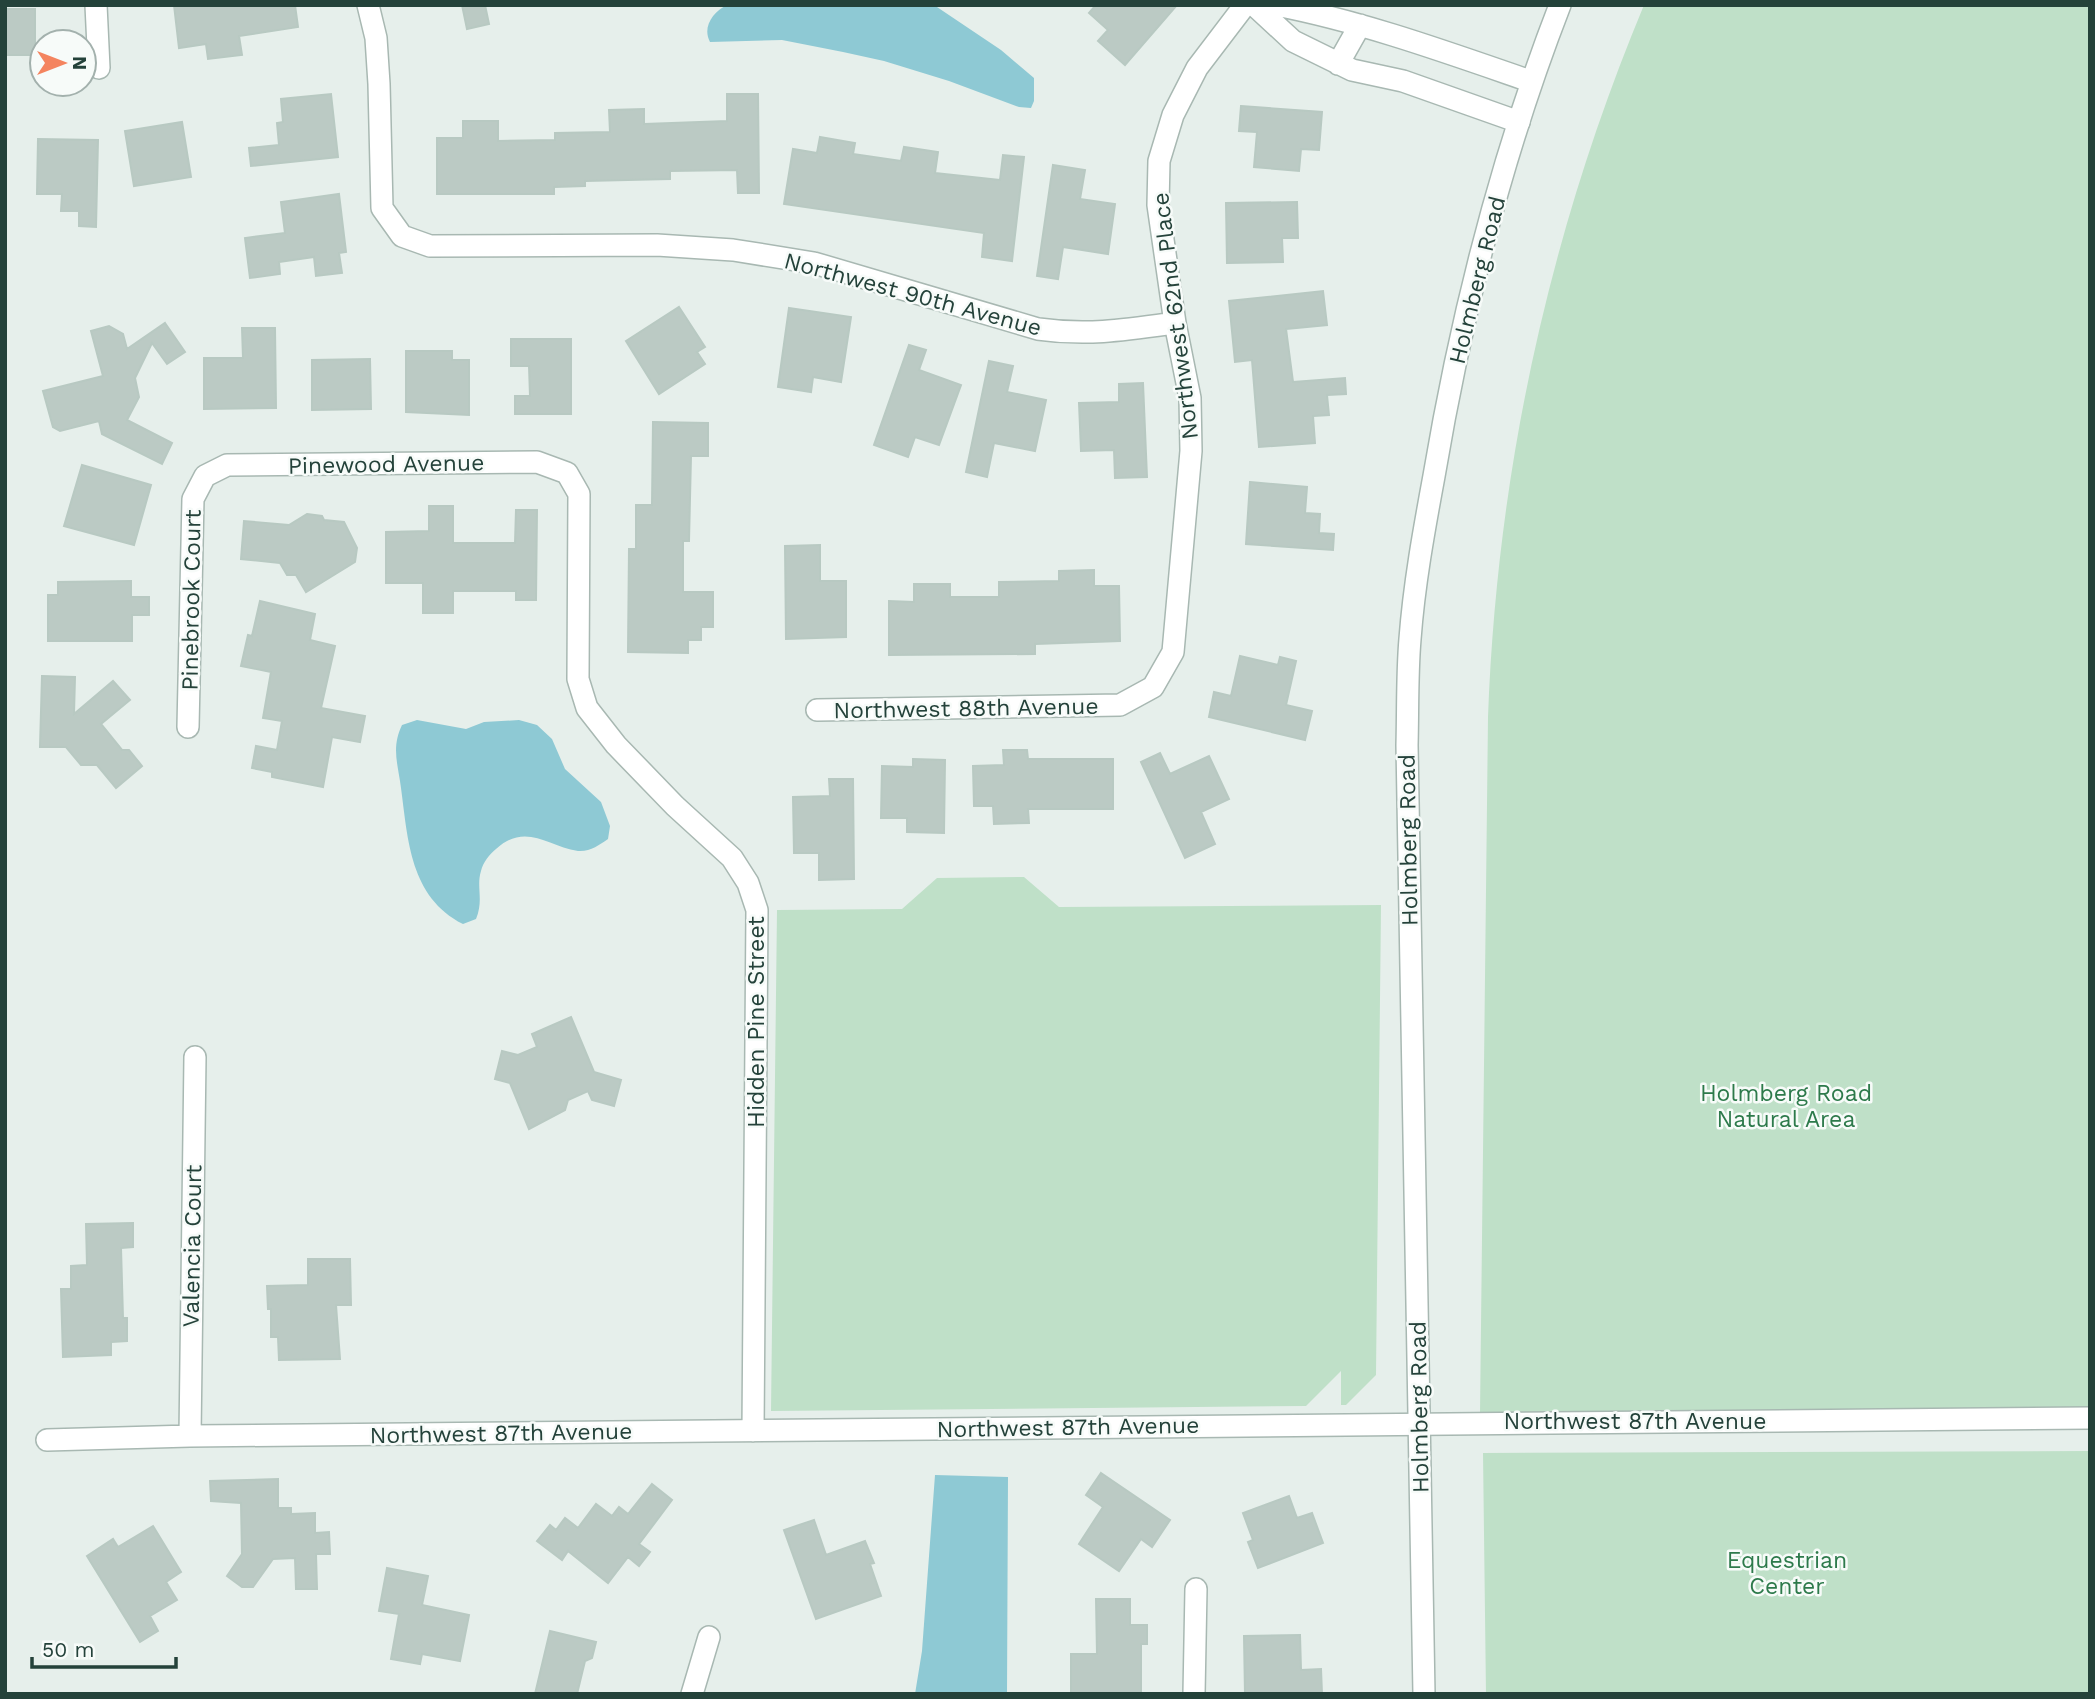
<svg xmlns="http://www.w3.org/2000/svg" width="2095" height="1699" viewBox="0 0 2095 1699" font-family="'Work Sans',sans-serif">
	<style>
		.green { fill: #bfe0c8 }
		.water { fill: #8ec9d4 }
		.building { fill: #bbcac4; stroke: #b8c9c2; stroke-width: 2 }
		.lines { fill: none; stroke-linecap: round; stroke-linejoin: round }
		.minor-casing { stroke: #a8b8b2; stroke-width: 24 }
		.tertiary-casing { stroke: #a8b8b2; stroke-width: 24 }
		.minor { stroke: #fff; stroke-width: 21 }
		.tertiary { stroke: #fff; stroke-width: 21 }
		.labels { text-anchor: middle; stroke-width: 5; stroke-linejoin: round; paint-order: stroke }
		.street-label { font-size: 23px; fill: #24423a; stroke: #f7fbf9 }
		.park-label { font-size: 23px; fill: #2d7a4b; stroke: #f7fbf9 }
	</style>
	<rect width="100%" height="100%" fill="#e6efeb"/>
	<path class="green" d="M1644,5H2090V1407L1480,1413L1488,717C1497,471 1549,233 1644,5Z
		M1024,877L1059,907L1381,905L1376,1375L1346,1405H1341V1371L1306,1406L771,1411L777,910L902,909L937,878Z
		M2090,1451V1694H1486L1483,1453Z"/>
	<path class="water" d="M727,5H934L1001,50L1034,78V101L1031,108L1019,107L949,81L884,61L843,52L782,40L710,42C702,27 713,12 727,5Z
		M417,720L466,729L484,722L519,720L537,725L552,739L565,769L601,802L610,826L608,839C599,845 590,852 578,851C547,846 526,822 496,849C490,854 483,862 481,871C476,887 484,900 476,919L463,924C410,897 408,840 401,788C398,764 391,748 402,725Z
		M935,1475L1008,1477L1007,1694H915L922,1651Z"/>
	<path class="building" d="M174,5H295L298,27L239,36L242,55L208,59L206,44L179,48Z
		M462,5H485L489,24L467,29Z
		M1096,5H1177L1125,65L1098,41L1108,30L1089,13Z
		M5,9H35V55H5Z
		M331,94L338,157L251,166L249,148L279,145L277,123L283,122L281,99Z
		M727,94H758L759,193H738L737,170L670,171V179L585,181V186L554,187V194H437V138H463V121H498V141L555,140V133L610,132L609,110L644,109V124L727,121Z
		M1241,106L1322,112L1319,150L1301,149L1299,171L1254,167L1257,132L1239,131Z
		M182,122L191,177L134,186L125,131Z
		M820,137L855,143L853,154L901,161L904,147L938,152L935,173L1000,180L1003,155L1024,157L1012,261L982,257L984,233L784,204L793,149L817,153Z
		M38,139L98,140L96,227L79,226V211H61L62,194H37Z
		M1053,165L1085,170L1080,199L1115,204L1108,254L1063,247L1058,279L1037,276Z
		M339,194L346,252L339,253L342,273L316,276L314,257L279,262L280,274L250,278L245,238L285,233L281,202Z
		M1297,202L1298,238H1282L1283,262L1227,263L1226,203Z
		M1323,291L1327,325L1286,329L1293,382L1345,378L1346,394L1327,395L1329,415L1313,416L1315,443L1259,447L1252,360L1235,362L1229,301Z
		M679,307L705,347L697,352L705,364L659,394L626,341Z
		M789,308L851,317L841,382L813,377L811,392L778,387Z
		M165,323L185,352L167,364L152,343L135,378L139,397L127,420L172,443L162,464L102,434L99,421L60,431L53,427L43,391L103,376L91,331L109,326L123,334L127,349Z
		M242,328H275L276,408L204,409V358H243Z
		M511,339H571V414H515V396H530L529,366H511Z
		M909,345L926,350L919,370L961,385L939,445L915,437L908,457L874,445Z
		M406,351H452V360H469V415L406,412Z
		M370,359L371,409L312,410V360Z
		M989,361L1013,366L1007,392L1046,400L1035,451L994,443L987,477L966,472Z
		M1143,383L1147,477L1115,478L1114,450L1081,451L1079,403L1119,402V384Z
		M653,422L708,423V456H691L689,541H683V592H713V627H701V640H688V653L628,652L629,549H636V505H652Z
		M82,465L151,485L134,545L64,526Z
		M1250,482L1307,487L1305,513L1320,514L1319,533L1334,534L1333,550L1246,544Z
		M429,506H453V543H515L516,510H537L536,600H516V591H453V613H423V583H386V532L429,531Z
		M307,514L322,516L324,520L344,522L357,548L355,562L306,592L296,575H287L280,563L241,559L244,521L289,525Z
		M820,545V581H846V637L786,639L785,546Z
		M1094,570V586H1119L1120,641L1035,644V654L889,655V601L914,602V584H950V597H999V582L1059,581V571Z
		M131,581V597H149V615H132V641H48V595H58V582Z
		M260,601L315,614L310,640L335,646L321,708L365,716L360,742L332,737L323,787L272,777V772L252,768L256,746L277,750L282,721L263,718L271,672L241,666L248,635L252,636Z
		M1240,656L1278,665L1280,657L1296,661L1286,705L1312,711L1305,740L1209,717L1214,692L1231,696Z
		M42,676L75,677L74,714L113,681L130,700L101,724L122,750H129L142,766L116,788L97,765H81L66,747H40Z
		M1003,750H1027L1028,759H1113V809H1028L1029,823L994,824L993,806H974L973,766L1004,765Z
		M1160,753L1170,774L1209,756L1229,799L1201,812L1215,844L1185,858L1141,762Z
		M913,759L945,760L944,833L907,832V818H881L882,766L913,767Z
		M829,779H853L854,879L819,880V853H794L793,797L830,796Z
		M571,1017L594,1072L621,1080L614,1106L592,1100L588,1091L568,1100L565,1110L529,1129L510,1083L495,1079L502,1051L518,1055L537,1047L532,1034Z
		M133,1223V1247L121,1248L123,1318H127V1341L111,1342V1355L63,1357L61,1289H71V1266L87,1265L86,1224Z
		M308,1259H350L351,1305H336L340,1359L279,1360L278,1337H271V1309H268L267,1286L308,1285Z
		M1101,1473L1170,1520L1152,1547L1141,1539L1119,1571L1079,1544L1103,1507L1086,1495Z
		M278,1479V1508H291V1514L315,1513V1533L329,1532L330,1554H316L317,1589H296L295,1558L273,1559L253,1587H242L227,1576L242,1554L241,1503L211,1501L210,1481Z
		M652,1484L672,1500L639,1544L650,1552L639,1566L628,1557L608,1583L568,1551L562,1560L537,1541L550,1525L556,1530L565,1518L578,1528L596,1504L612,1516L619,1507L628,1514Z
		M1289,1496L1297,1518L1312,1513L1323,1543L1258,1568L1248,1542L1253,1540L1243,1513Z
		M814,1520L826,1555L865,1541L874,1563L870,1564L881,1596L816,1619L784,1530Z
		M153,1526L181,1572L166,1582L177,1600L150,1616L158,1631L140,1642L87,1556L113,1539L118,1547Z
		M387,1568L428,1576L422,1605L469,1615L460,1661L422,1654L420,1664L391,1659L399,1614L379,1611Z
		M1096,1599H1130V1625H1147V1644H1141V1694H1071V1654H1097Z
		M550,1631L596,1642L592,1658L585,1661L577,1694H535Z
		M1300,1635L1301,1670L1321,1669L1322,1694H1245L1244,1636Z"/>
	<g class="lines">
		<g class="minor-casing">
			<path id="minor" d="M96,5L99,68
				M368,5L376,38L379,84L382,208L402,236L430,246L657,245L733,250L814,263L1038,329C1087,336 1125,330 1175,323
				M1254,5L1293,41L1352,70L1403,81L1519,122
				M1276,5C1363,22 1446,52 1530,81
				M1338,64L1360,25
				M817,710L1120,705L1153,687L1173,652L1191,451L1190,398L1175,323L1158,205L1159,161L1173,115L1197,68L1245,5
				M188,727L193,499L205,476L227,465L537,462L567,473L579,494L578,679L587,708L616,745L675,806L732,858L748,883L757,910L753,1431
				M190,1436L195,1057
				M47,1440L190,1436L2090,1418
				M692,1694L709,1637
				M1194,1694L1196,1589"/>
		</g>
		<g class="tertiary-casing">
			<path id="tertiary" d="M1424,1694L1407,745C1408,710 1407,674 1410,639C1414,585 1424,530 1434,476C1461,316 1501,157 1560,5"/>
		</g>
		<use href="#minor" class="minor"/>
		<use href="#tertiary" class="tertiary"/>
	</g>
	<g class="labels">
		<g class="street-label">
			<text transform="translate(1477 280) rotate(-76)" y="8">Holmberg Road</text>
			<text transform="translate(913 294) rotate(15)" y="8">Northwest 90th Avenue</text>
			<text transform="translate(1175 316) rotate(-97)" y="8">Northwest 62nd Place</text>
			<text transform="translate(386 464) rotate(-1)" y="8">Pinewood Avenue</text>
			<text transform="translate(191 600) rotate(-89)" y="8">Pinebrook Court</text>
			<text transform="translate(966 708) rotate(-1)" y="8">Northwest 88th Avenue</text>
			<text transform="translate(1408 840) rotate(-91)" y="8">Holmberg Road</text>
			<text transform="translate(756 1022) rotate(-90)" y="8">Hidden Pine Street</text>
			<text transform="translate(192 1246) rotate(-89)" y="8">Valencia Court</text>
			<text transform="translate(1419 1407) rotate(-91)" y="8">Holmberg Road</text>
			<text x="1635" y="1429">Northwest 87th Avenue</text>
			<text transform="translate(1068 1427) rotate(-1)" y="8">Northwest 87th Avenue</text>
			<text transform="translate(501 1433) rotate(-1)" y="8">Northwest 87th Avenue</text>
		</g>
		<g class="park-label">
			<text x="1786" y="1101">Holmberg Road<tspan x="1786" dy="26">Natural Area</tspan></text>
			<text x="1787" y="1568">Equestrian<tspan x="1787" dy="26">Center</tspan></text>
		</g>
	</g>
	<rect width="2095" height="1699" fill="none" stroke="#24423a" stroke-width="14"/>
	<g transform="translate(63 63) rotate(90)"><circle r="33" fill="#f7fbf9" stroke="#a3b1ad" stroke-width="2"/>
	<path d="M0-5L12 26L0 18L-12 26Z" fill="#f4845f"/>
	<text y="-10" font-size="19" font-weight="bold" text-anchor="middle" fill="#24423a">N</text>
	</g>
	<path d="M32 1657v10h144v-10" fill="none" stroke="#24423a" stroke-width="3.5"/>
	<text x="42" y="1657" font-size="21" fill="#24423a" stroke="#f7fbf9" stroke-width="5" paint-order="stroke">50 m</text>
</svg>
